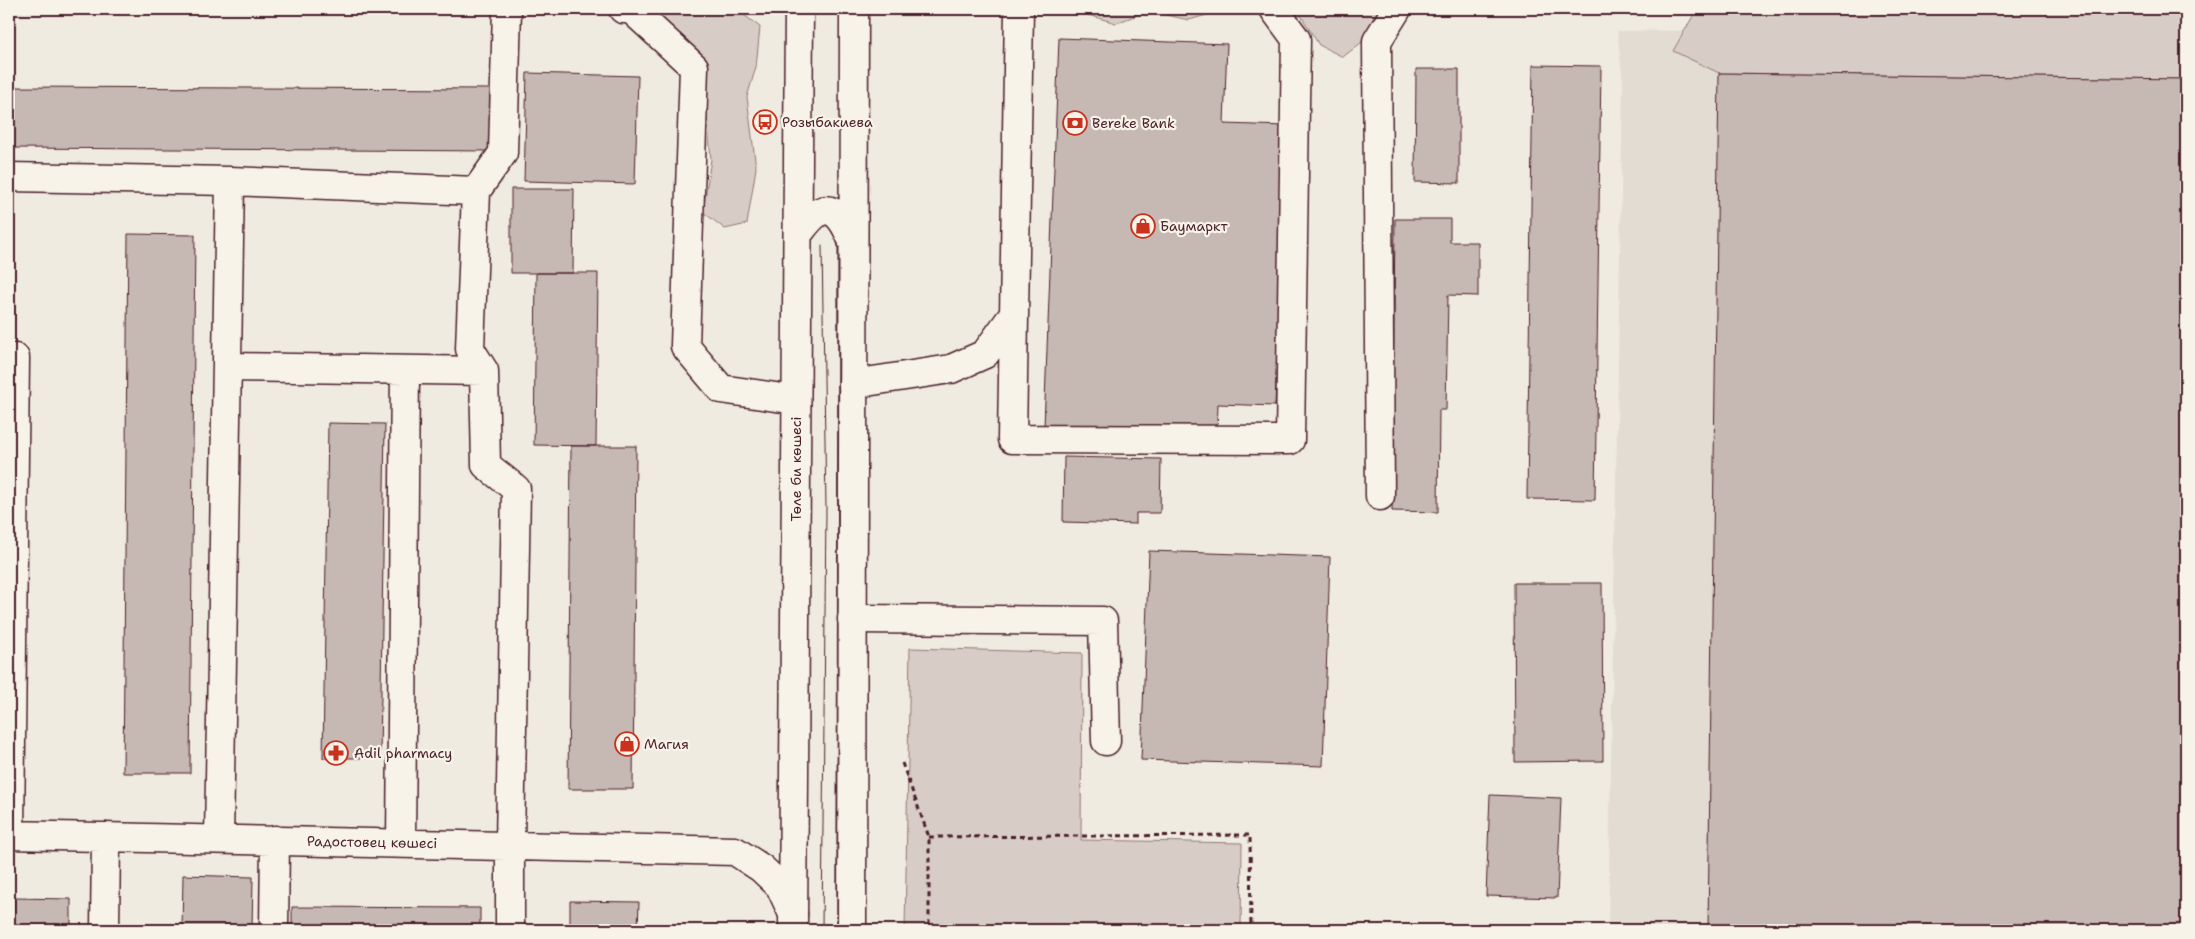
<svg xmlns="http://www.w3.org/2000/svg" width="2195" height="939" viewBox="0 0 2195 939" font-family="'Shantell Sans',sans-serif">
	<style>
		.built { fill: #e3dcd2 }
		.green { fill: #d8cdc6; stroke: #917678 }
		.building { fill: #c6b8b3; stroke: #4a1f2b }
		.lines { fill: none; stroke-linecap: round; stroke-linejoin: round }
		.minor-casing { stroke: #4a1f2b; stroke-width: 31 }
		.major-casing { stroke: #4a1f2b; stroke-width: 31 }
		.path { stroke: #4a1f2b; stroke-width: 3; stroke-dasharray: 5 4; stroke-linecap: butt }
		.minor { stroke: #f7f3e8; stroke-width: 28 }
		.major { stroke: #f7f3e8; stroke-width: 28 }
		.tram { stroke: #4a1f2b; stroke-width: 1 }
		.labels { text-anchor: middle; stroke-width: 4.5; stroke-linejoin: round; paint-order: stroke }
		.poi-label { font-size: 14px; fill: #4a1f2b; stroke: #f7f3e8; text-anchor: start }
		.street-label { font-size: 14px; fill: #4a1f2b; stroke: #f7f3e8 }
	</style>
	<rect width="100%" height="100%" fill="#f0ebe0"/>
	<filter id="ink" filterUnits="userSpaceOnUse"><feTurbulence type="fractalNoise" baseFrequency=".02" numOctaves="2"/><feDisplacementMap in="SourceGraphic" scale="10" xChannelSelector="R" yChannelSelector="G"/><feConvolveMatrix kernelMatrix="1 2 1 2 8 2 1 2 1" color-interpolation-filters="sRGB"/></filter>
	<g filter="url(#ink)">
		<path class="built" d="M2186,26V930H1608L1623,82L1617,31Z"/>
		<path class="green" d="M651,9H736L760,27L756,67L747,97L756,168L747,224L725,229L703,212L711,159L707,117L706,68Z
			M1086,9H1228L1189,20L1148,11L1116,23L1088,15Z
			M1297,9H1378L1362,42L1343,57L1319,45Z
			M1697,9H2186V79L1719,73L1673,51Z
			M910,648L1082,653L1081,840L1242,843L1241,930H905Z"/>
		<path class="building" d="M1059,38L1227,44L1224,124L1286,126L1275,406L1218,404L1217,433L1044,427Z
			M1533,65L1601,66L1595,500L1527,499Z
			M1416,69H1459V183L1415,182Z
			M527,73L638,76L635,184L524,181Z
			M1719,73L2186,79V930H1708Z
			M9,87L496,89V151L9,148Z
			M511,189H574L573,273H511Z
			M1395,219H1450V242H1478V296L1448,295L1446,410H1439L1438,512L1392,511Z
			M128,234L195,235L190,773H123Z
			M536,273H598L596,446L534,445Z
			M328,423L385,424L380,758H323Z
			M571,446H636L633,789H568Z
			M1064,457L1161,459L1160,513H1136V524L1063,522Z
			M1149,551L1330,557L1323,766L1141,760Z
			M1514,583H1602L1603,761L1515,762Z
			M1490,795L1561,798L1557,898L1486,896Z
			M183,875L253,877L252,930H182Z
			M14,898L71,899V930H13Z
			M570,901L639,902L638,930H570Z
			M292,907L480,908V930H292Z"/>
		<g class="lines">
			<g class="minor-casing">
				<path id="minor" d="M507,9L503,153L476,191L470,349L484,371L486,465L516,489L510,845V930
					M623,9H631L694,67L685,346L721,389L796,400
					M1019,9L1012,439L1290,440L1296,39L1274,9
					M9,177L230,181L476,191
					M9,358H15L10,835
					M227,367L484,371
					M853,384L951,369L985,354L1014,314
					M1380,496L1377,41L1397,9
					M852,619L1103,621L1106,741
					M9,835L735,851L761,868L780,886L793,914
					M219,839L230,181
					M401,843L405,370
					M105,930L106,837
					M274,930L275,840"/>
			</g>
			<g class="major-casing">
				<path id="major" d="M798,234C803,228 809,219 816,214C836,200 848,229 853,243
					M793,930L799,9
					M852,930L854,9"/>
			</g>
			<path class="path" d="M902,763L929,837V930
				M929,837L1250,835L1251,930"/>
			<use href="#minor" class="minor"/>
			<use href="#major" class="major"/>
			<path class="tram" d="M822,930L826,508L822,245
				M837,930L838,243"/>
		</g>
	</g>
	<defs>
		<g id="bus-ring" transform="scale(1.25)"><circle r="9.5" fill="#f7f3e8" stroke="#c8321e" stroke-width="1.5"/><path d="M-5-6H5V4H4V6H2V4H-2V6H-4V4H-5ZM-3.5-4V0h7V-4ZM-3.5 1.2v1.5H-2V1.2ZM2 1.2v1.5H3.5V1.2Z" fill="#c8321e"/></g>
		<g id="bank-ring" transform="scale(1.25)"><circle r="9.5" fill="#f7f3e8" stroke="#c8321e" stroke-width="1.5"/><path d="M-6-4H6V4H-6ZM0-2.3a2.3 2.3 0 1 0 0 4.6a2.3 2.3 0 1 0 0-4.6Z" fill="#c8321e"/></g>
		<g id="shop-ring" transform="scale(1.25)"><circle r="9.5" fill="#f7f3e8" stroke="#c8321e" stroke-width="1.5"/><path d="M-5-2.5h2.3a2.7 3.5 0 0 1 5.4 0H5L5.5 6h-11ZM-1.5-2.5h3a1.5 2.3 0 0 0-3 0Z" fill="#c8321e"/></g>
		<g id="pharmacy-ring" transform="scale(1.25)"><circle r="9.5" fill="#f7f3e8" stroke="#c8321e" stroke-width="1.5"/><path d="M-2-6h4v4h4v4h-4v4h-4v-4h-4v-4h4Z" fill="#c8321e"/></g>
	</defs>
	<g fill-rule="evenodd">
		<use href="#bus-ring" x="765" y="122"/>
		<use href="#bank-ring" x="1075" y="123"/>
		<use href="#shop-ring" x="1143" y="226"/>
		<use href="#shop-ring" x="627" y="744"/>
		<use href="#pharmacy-ring" x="336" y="753"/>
	</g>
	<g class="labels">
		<g class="poi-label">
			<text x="782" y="127">Розыбакиева</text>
			<text x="1092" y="128">Bereke Bank</text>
			<text x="1160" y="231">Баумаркт</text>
			<text x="644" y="749">Магия</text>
			<text x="354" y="758">Adil pharmacy</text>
		</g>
		<g class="street-label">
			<text transform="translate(796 469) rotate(-90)" y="5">Төле би көшесі</text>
			<text transform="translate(372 842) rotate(1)" y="5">Радостовец көшесі</text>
		</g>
	</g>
	<rect width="2195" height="939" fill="none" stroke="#f7f3e8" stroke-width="30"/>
	<rect x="15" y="15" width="2165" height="909" fill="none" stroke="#4a1f2b" stroke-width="2" filter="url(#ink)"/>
</svg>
